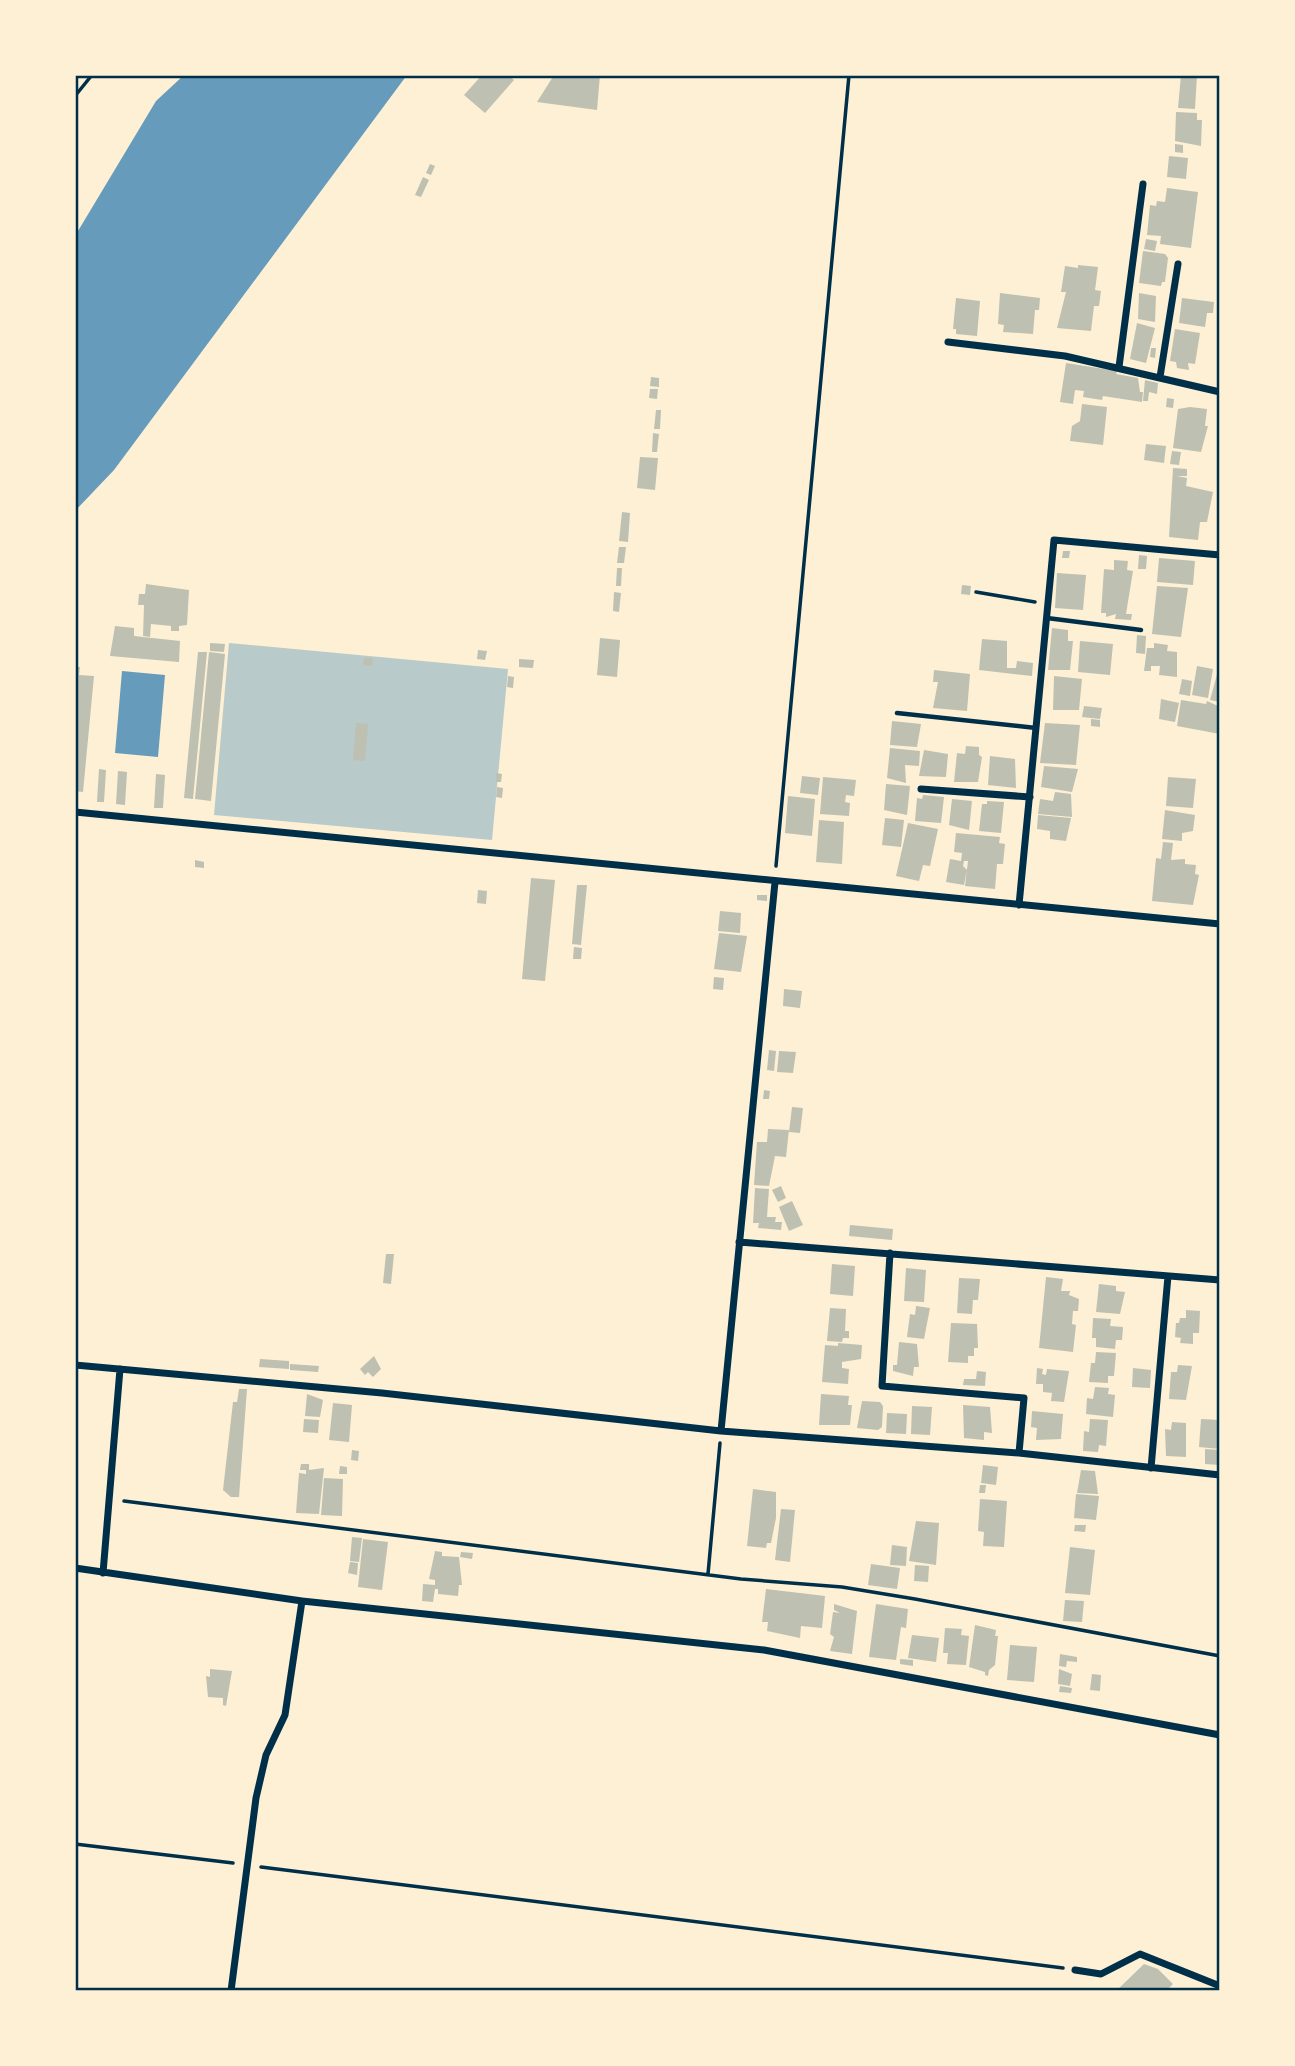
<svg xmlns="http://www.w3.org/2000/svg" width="1295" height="2066" viewBox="0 0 1295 2066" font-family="'Work Sans',sans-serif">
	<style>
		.green { fill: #b9caca }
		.water { fill: #669bbc }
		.building { fill: #bec0b2 }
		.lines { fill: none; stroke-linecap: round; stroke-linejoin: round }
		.path { stroke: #003049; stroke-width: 3.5 }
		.service { stroke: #003049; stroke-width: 4.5 }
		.minor { stroke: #003049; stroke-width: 7 }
		.neatline { fill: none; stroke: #003049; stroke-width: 2.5 }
	</style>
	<rect width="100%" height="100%" fill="#fdf0d5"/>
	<path class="green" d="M229,643L508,669L492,840L214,815Z"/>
	<path class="water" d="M184,75H407L114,470L75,511V236L156,101Z
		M122,671L165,675L158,757L115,753Z"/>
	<path class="building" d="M482,75H508L514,80L485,113L464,95Z
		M554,75H600L597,110L537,102Z
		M1181,75H1197L1195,109L1178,108Z
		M1176,112L1197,113V120H1202L1201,146L1175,141Z
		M1175,144L1183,145V153L1175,152Z
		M1169,156L1188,158L1186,179L1167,177Z
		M430,164L435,166L431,175L426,173Z
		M423,177L429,180L421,197L415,195Z
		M1167,188L1198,192L1191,248L1160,244L1161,236L1147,235L1150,205L1156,206L1157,201L1165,202Z
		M1146,239L1157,241L1155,251L1144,249Z
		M1143,251L1165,254L1168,258L1165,282H1162L1161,286L1139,283Z
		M1078,265L1098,267L1095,290L1101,291L1099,306H1094L1091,331L1057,328L1066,292H1061L1065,266L1078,268Z
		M1000,293L1040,298L1039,310H1035L1033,334L1003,332L1004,325L998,324Z
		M1139,293L1156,296L1155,322L1138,319Z
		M956,298L980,301L977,336L956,334V329H953Z
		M1182,298L1214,302L1213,313H1207L1205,327L1179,323Z
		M1137,323L1155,328L1146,363L1130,359Z
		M1175,329L1200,333L1195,364L1188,363L1189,370L1177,368L1176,362L1170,361Z
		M1151,348H1156L1155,358L1150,357Z
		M1066,363L1117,371L1116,374L1138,378L1140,392H1143L1142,402L1103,396L1102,400L1083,397L1084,391L1075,390L1073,404L1060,402Z
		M651,377L659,378V387L650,386Z
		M1145,380L1158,383L1157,394L1149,392L1148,401H1143Z
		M650,389H658L657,399L649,398Z
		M1167,398L1174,399L1173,408L1166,407Z
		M1082,404L1107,407L1103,445L1070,441L1072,426L1080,421Z
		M1190,407L1207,409L1205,426H1208L1201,452L1173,448L1178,409Z
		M656,410H661L660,429H654Z
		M653,433L659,434L657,452H652Z
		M1146,444L1166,446L1164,463L1144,460Z
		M1172,451L1181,452L1179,465L1170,464Z
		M640,457L658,458L655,490L637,488Z
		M1173,468L1187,469V476H1177L1187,478L1186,486L1213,492L1207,522H1200L1198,540L1169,537Z
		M622,512L630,513L628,542L619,541Z
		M619,547H626L624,563H617Z
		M1063,551H1070L1069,558H1062Z
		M1139,555L1147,556L1146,569H1138Z
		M1159,558L1195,561L1193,585L1157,582Z
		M1114,560L1128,561L1127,570L1133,571L1126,614H1132L1131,620L1115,619L1116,614L1106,617V613H1101L1104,569L1114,570Z
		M617,568H622L621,586H616Z
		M1057,573L1086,575L1083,610L1055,608Z
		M146,584L189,590L187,625L179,626V631H171V626L151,624L150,637L143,636L144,605H138L139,594H145Z
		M962,585L971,586L970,595L961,594Z
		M1157,586L1188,588L1181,637L1152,634Z
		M614,592L621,593L619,612L613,611Z
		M115,626L134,628V636L180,641L179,662L110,656Z
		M1052,628L1068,630V641H1073L1070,670H1048Z
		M1137,635L1146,636L1145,654L1136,653Z
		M600,638L620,640L617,677L597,675Z
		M982,639L1007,641V668H1016L1017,661L1033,663L1032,676L979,670Z
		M1080,641L1113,644L1110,675L1078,672Z
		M210,643L225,644L224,652L210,651Z
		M1154,643L1168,645L1167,651L1177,652V677L1159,675L1160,666H1151V671H1144L1147,648H1154Z
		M478,650L487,651L485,660L477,659Z
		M198,652H207L193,799L184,798Z
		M209,652L225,654L211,801L195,799Z
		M364,658H373L372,666L363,665Z
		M519,659L534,660L533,668L519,667Z
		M1197,666L1213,669L1208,698L1192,695Z
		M75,667H80L79,675L94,676L83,792L75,791Z
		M934,670L970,674L967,711L933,708L938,682H933Z
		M1218,671H1220V702L1210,700Z
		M508,676L514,677L513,688L507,687Z
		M1054,676L1082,679L1079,710H1053Z
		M1182,679L1192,681L1190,696L1179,694Z
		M1161,699L1179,703L1175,722L1159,719Z
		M1181,700L1206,704L1207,701L1220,707V734L1177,726Z
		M1084,706L1102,708L1100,719L1082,717Z
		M1091,719L1100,720V727L1091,726Z
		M892,721L921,724L917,747L890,745Z
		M356,723L368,724L365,761L353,760Z
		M1045,723L1080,725L1076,765L1040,763Z
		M966,746L979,747V755L982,757L978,782H954L957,753L965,754Z
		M890,748L920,751L919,766L905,765L906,783L887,778Z
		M924,750L948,754L946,777L919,776Z
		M990,756L1015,759L1016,788L988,785Z
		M1044,766L1078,769L1072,792L1041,787Z
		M99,769L106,770L104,802H97Z
		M118,771L127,772L125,805L116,804Z
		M496,773L502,774L501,782H496Z
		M156,774L165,775L163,808H154Z
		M802,776L820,778L818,795L800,793Z
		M823,777L856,780L854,796L846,795L845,802L850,803L849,816L820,814Z
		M1168,777L1196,779L1193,808L1166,806Z
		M886,784L910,786L907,815L884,810Z
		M497,787L503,788L502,798L496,797Z
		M1055,792L1071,794L1072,817L1038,814L1040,799L1053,801Z
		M923,795L944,797L941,823L915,821L917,798L922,799Z
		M788,796L815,799L812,836L785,833Z
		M952,799L972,801L969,830L949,825Z
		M987,801L1004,802L1001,833L979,831L982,804H987Z
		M1165,810L1195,815L1193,831L1182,833V841L1162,839Z
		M1038,815L1071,818L1066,841L1050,839V831L1037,829Z
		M885,818L904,820L901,847L882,845Z
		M819,820L844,822L842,864L816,862Z
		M908,823L938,829L930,866L923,865L919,881L896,876Z
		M956,833L1000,837L999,843L1005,844L1003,864H997L995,889L965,886L968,861H964L963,866L967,870L964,885L946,882L950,859L961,861L962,853L954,852Z
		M1163,842L1173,843L1171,860L1185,859V864L1196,865L1195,874L1199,875L1193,905L1152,901L1156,858L1161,859Z
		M195,860L204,862V868L195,867Z
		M531,878L555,880L545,981L522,979Z
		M577,885H587L581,945L572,944Z
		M478,890L487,891L486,904L477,903Z
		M757,895H767V901L757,900Z
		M720,911L741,913L740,933L718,931Z
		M719,933L747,936L741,972L714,969Z
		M574,947L582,948L581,959H573Z
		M714,977L724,978L723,990L713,989Z
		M784,989L802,991L800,1008L783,1006Z
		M769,1050L776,1051L774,1071L767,1070Z
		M779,1051L796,1052L793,1073L777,1072Z
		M764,1090L770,1091L769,1099H763Z
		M792,1107L803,1108L800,1133L789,1132Z
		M768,1129L789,1130L786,1157L775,1156L769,1186L754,1185L757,1142H767Z
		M781,1186L786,1198L778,1202L772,1190Z
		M755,1188L769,1189L767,1217H776L775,1222H782L781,1230L758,1228L759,1223H753Z
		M792,1201L803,1225L789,1231L779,1207Z
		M850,1225L893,1229L892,1240L849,1236Z
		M386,1254H394L391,1284L383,1283Z
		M832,1264L855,1266L853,1296L830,1294Z
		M906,1268L926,1270L924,1302L904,1301Z
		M1046,1277L1063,1279L1061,1291H1070L1069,1295L1079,1299L1078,1311H1073L1072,1324L1076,1325L1073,1352L1039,1348Z
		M959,1278L980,1279L978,1300H973L972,1314L957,1313Z
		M1099,1284L1116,1286V1291L1125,1292L1120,1314L1096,1312Z
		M916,1306L930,1308L924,1339L907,1337L910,1314L915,1315Z
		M830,1308L846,1309L845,1331H849V1338H843L842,1342L827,1341Z
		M1186,1310L1200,1311L1199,1333H1193V1344L1180,1343L1181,1338L1175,1337L1176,1323H1179L1180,1318H1186Z
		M1093,1318L1111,1319L1110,1326L1123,1327L1122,1340H1116L1115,1349L1096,1347V1338H1092Z
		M951,1323L977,1324L978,1348H974V1356H968V1363L948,1362Z
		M899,1342L917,1344L919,1367H914L913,1376L893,1371V1365H897Z
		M838,1343L862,1345L861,1359L842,1362V1368L849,1369L848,1384L822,1382L825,1345L838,1346Z
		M1096,1352L1116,1353L1114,1376H1108V1383L1089,1382L1091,1363H1095Z
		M374,1356L381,1369L373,1377L368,1372L365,1375L360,1369Z
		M260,1359L289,1361V1369L259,1367Z
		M290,1364L319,1366L318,1372L290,1370Z
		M1178,1365L1192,1366L1186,1400L1169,1399L1171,1372H1177Z
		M1037,1368L1043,1369L1042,1374L1046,1375L1047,1369L1069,1371L1064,1402L1051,1401L1052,1393L1043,1392V1384H1036Z
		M1133,1368L1151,1370L1150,1388L1132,1387Z
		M977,1371L986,1372L985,1386L963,1385L964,1379H976Z
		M1095,1387L1109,1388L1108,1394L1115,1395L1113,1417L1086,1414L1087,1398L1093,1399Z
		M239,1389H247L239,1497H231L223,1490L233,1402H237Z
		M307,1394L323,1400L320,1417L305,1416Z
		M821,1394L849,1396L848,1405H852L850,1425H819Z
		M862,1401L880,1402L883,1406L882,1427L878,1430L857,1428Z
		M333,1403L352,1405L349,1442L329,1440Z
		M963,1405L990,1407L992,1433L984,1432V1440L964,1438Z
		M912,1406L932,1407L930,1435L911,1434Z
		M1032,1411L1063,1414L1061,1439L1036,1440L1037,1428L1031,1427Z
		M887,1413L907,1414L906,1434L886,1433Z
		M304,1419L319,1420L318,1433L303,1432Z
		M1090,1419L1108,1420L1106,1446L1099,1445L1098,1452L1083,1451L1084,1431L1089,1432Z
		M1201,1419L1220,1420V1449L1199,1447Z
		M1172,1422L1186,1423V1457L1166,1456L1165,1429L1171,1430Z
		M1205,1449L1220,1450V1465L1205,1464Z
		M352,1450L359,1451L358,1461L351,1460Z
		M301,1464H309V1470L324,1468L319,1514L296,1513L299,1473L306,1474V1470H300Z
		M983,1465L998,1467L996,1485L981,1483Z
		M340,1466L347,1467V1474H339Z
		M1081,1470L1095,1471L1098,1494L1077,1493Z
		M324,1478L343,1479L342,1516L321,1515Z
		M980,1485H986L985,1493H979Z
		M753,1489L776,1492V1518L771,1543H767L766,1548L747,1546Z
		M1076,1494L1099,1496L1096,1520L1074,1518Z
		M980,1499L1007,1501L1004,1547L983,1546L984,1532L978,1531Z
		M781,1509L795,1510L790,1562L775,1560Z
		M916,1521L939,1523L936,1565L909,1561Z
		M1075,1525H1086L1085,1532L1074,1531Z
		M352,1537L362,1538L359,1562L350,1561Z
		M363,1539L388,1542L382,1590L358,1587Z
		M892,1545L907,1547L906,1566L890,1565Z
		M1070,1547L1095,1550L1090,1595L1065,1593Z
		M435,1551L442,1552V1556L459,1557L462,1585H459L458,1596L438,1594V1589H435L433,1602L422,1601L423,1584L435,1585V1580L429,1579Z
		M461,1552L473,1553L472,1559L460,1557Z
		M350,1562L358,1563L357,1575L348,1573Z
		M871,1564L900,1568L897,1589L868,1585Z
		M915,1565L929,1566L928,1582L914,1581Z
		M766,1589L825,1596L822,1628L801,1626L800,1638L767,1631L768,1622H762Z
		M1065,1600L1084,1601L1082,1622L1063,1621Z
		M834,1604L857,1611L852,1654L830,1651L834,1637L830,1634L833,1612L840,1613L834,1610Z
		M876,1604L908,1609L906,1628L901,1627L896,1660L869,1657Z
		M975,1625L996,1630L995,1636H998L995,1665L989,1670L988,1676L985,1675V1672L969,1667Z
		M945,1628L962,1629L961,1635L969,1636L966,1665L947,1664L948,1653H943Z
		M912,1635L939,1638L936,1662L908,1658Z
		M1010,1645L1037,1647L1034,1682L1007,1680Z
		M1060,1654L1077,1657V1662L1067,1661L1066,1667L1059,1666Z
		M900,1659L913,1660V1666L900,1664Z
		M210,1669L232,1671L226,1706L223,1705V1698L208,1697L206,1676L210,1677Z
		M1059,1669L1072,1674L1070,1686L1058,1684Z
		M1092,1674L1101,1675L1100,1691L1090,1690Z
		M1060,1686L1072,1688L1071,1693L1059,1692Z
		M1144,1964L1158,1969L1173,1984L1166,1991H1116Z"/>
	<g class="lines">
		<path class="path" d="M75,96L92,75
			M976,592L1035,602
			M776,866L849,75
			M124,1501L741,1579L842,1587L915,1599L1220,1656
			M708,1574L720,1443
			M75,1844L233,1863
			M261,1867L1063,1968"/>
		<path class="service" d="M1047,618L1141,630
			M897,713L1036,728"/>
		<path class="minor" d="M948,342L1065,356L1220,392
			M1119,367L1143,184
			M1160,377L1178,264
			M921,789L1030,797
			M75,812L1220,924
			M1019,905L1054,540L1220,555
			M739,1242L1220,1280
			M890,1253L882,1386L1024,1398L1019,1453
			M75,1365L382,1393L721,1431L1019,1453L1220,1475
			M721,1431L775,882
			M1151,1468L1168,1276
			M75,1568L302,1601L764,1650L1220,1735
			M103,1573L120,1369
			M1075,1970L1101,1974L1140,1954L1220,1986
			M231,1991L256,1798L266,1755L285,1715L302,1601"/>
	</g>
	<rect width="1295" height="2066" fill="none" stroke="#fdf0d5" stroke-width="154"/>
	<rect x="77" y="77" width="1141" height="1912" class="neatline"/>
</svg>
